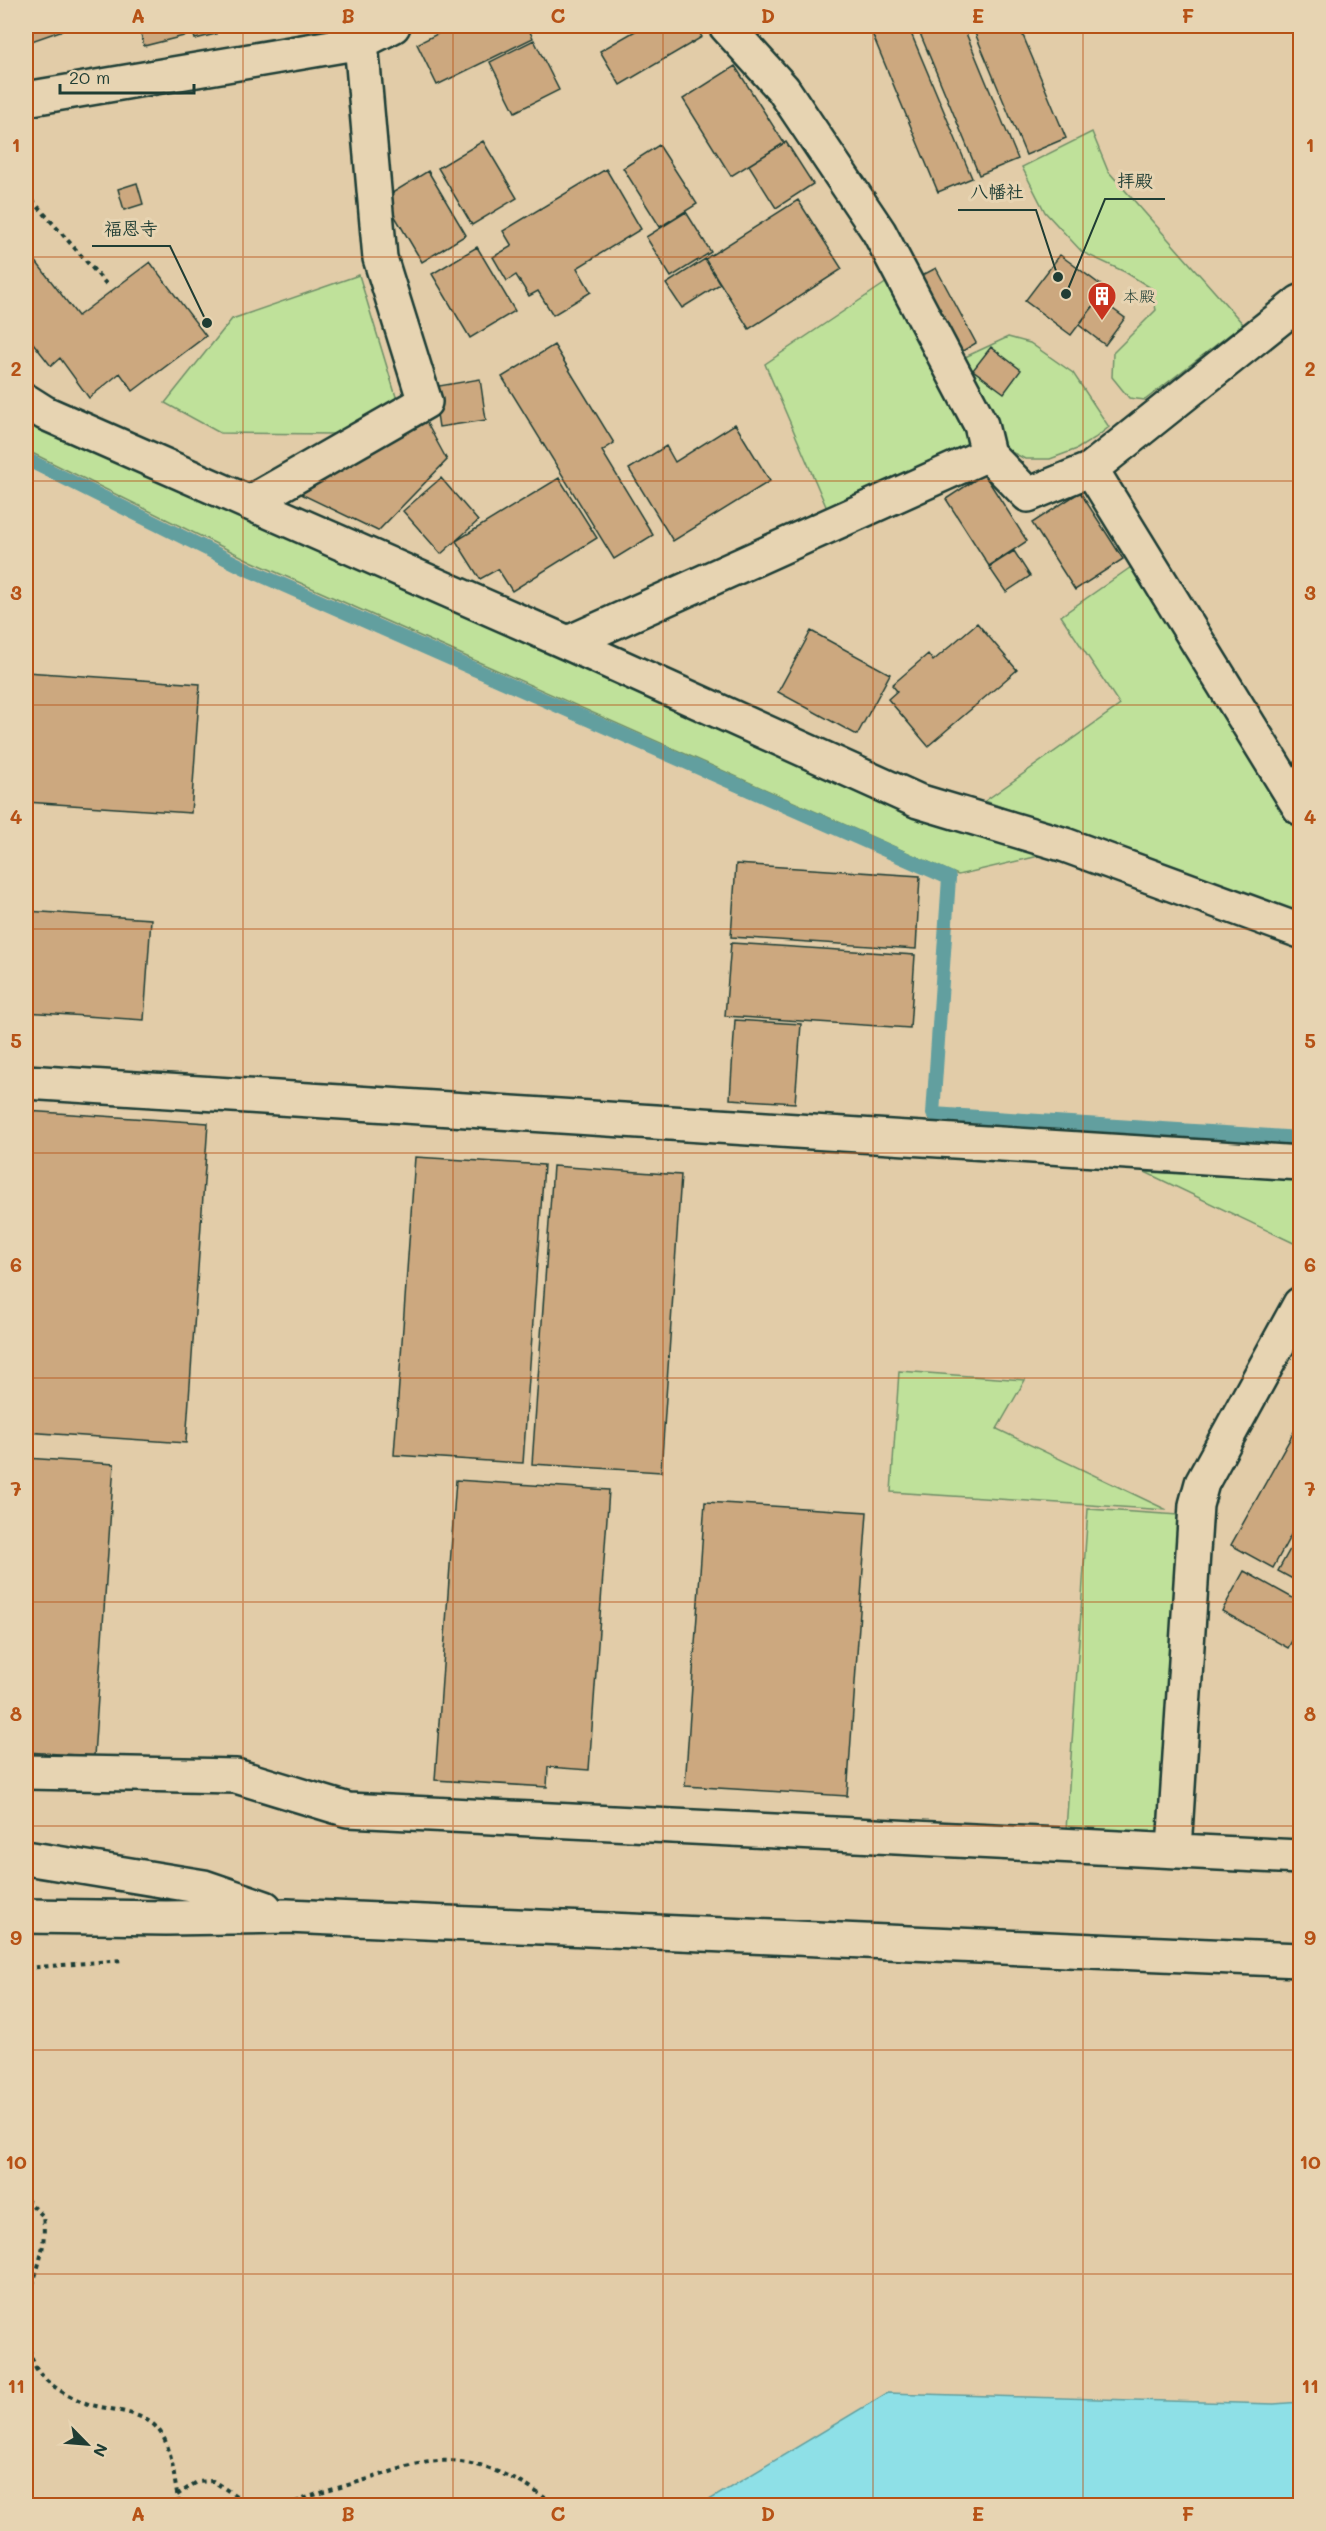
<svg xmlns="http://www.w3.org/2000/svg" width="1326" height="2531" viewBox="0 0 1326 2531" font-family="Mali,'Klee One',sans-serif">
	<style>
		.green { fill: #bfe19a; stroke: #6f8f67; stroke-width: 1.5 }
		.water { fill: #8ee0e7; stroke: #629f9f; stroke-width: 1.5 }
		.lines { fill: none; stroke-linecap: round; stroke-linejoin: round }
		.stream { stroke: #629f9f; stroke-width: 14 }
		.building { fill: #cca87f; stroke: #1f3d34; stroke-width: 1.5 }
		.street-casing { stroke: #1f3d34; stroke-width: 38 }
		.path { stroke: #1f3d34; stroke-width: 4; stroke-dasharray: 4.5 4.5; stroke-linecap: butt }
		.street { stroke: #e7d4b2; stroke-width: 33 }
		.grid { fill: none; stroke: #b65216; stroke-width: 1.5; stroke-opacity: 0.55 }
		.labels { text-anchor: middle; stroke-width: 6; stroke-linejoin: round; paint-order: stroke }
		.poi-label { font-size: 16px; fill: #1f3d34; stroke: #e7d4b2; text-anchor: start }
		.leader { fill: none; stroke: #1f3d34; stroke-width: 2 }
		.callout-dot { fill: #1f3d34; stroke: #e7d4b2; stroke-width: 2 }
		.callout-label { font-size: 18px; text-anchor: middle; font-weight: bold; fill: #1f3d34; stroke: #e7d4b2; stroke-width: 6; stroke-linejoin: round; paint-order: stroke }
		.neatline { fill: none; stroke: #b65216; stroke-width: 2 }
		.grid-label { font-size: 20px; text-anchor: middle; font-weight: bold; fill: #b65216 }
	</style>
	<rect width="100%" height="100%" fill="#e2cca8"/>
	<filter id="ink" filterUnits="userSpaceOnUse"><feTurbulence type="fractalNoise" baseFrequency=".0167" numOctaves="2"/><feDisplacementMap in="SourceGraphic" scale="12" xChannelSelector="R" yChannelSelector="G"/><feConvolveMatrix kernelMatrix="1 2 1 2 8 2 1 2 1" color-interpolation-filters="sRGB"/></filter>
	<g filter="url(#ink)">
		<path class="green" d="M1092,132L1108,171L1243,324L1145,400L1129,398L1112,377L1113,353L1156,310L1151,288L1125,272L1082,252L1045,212L1022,167Z
			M359,275L397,400L334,434L220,433L165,403L232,319Z
			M890,280L964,419L969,447L828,511L765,364Z
			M1008,337L1030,343L1073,373L1109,427L1095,438L1077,449L1050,459H1025L998,445L963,358Z
			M26,415L1052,853L958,875L251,561L26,450Z
			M1134,565L1300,834V914L985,801L1120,705L1061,616Z
			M1145,1172L1300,1180V1246Z
			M899,1371L1025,1380L997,1429L1167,1510L891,1492Z
			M1088,1509L1179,1515L1157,1833L1066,1830Z"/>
		<path class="water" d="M887,2393L1274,2404L1300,2402V2505H701Z"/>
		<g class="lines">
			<path class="stream" d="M26,459L249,570L949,878L933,1114L1300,1138"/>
		</g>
		<path class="building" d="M26,26H69V28L26,43Z
			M139,26H185L188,35L144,46Z
			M191,26H214L216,34L195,39Z
			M453,26H527L533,38L437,85L417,44Z
			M644,26H695L702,37L620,85L600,51Z
			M869,26H908L972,178L938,192Z
			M917,26H963L1018,159L979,175Z
			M972,26H1019L1066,138L1026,155Z
			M534,40L559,90L515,112L490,62Z
			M735,66L784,143L731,176L683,99Z
			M483,141L517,198L472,225L438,168Z
			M786,142L813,184L776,208L749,165Z
			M659,145L697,204L660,227L623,168Z
			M606,169L641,229L577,268L591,292L553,315L538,291L529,296L516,275L507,281L493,257L512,246L503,231Z
			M428,171L466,235L422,262L384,198Z
			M137,183L143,204L124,210L118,189Z
			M798,200L842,269L749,329L705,259Z
			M686,212L711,252L671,277L646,237Z
			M477,247L515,311L470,338L432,274Z
			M27,250L78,316L150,262L206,336L133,391L120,373L89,398L60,358L51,366L29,338L26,341Z
			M1060,255L1106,289L1071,335L1025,301Z
			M705,259L720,284L682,308L666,284Z
			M936,268L976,343L961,352L921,276Z
			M1099,299L1125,318L1105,345L1079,325Z
			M554,345L614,443L602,451L653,535L614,559L502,377Z
			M991,347L1021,370L1004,393L973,370Z
			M480,379L486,420L439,427L433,387Z
			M424,418L447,460L378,531L301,494Z
			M735,424L770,481L673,541L629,469L666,446L675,462Z
			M984,474L1027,541L989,566L946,499Z
			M441,478L478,521L441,554L403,511Z
			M559,478L597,538L512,591L498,569L480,579L456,541Z
			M1080,492L1123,559L1075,590L1032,523Z
			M1014,551L1030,576L1006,592L989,567Z
			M977,623L1017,670L928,746L888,699L897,691L892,685L928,654L933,661Z
			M811,631L890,674L857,735L778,692Z
			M26,672L200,684L191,813L26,802Z
			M736,864L920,876L916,949L731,937Z
			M26,911L151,919L144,1020L26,1012Z
			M731,943L915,955L910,1028L725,1016Z
			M735,1020L801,1024L795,1103L730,1099Z
			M26,1111L208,1123L186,1443L26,1432Z
			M415,1157L544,1165L523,1463L394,1455Z
			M553,1166L681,1175L661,1472L532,1464Z
			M1300,1421V1518L1273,1568L1231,1545Z
			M26,1458L114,1464L94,1756L26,1752Z
			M456,1480L609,1490L589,1770L548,1767L547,1787L435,1780Z
			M705,1502L867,1512L847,1796L685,1786Z
			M1300,1531V1583L1278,1571Z
			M1244,1571L1300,1602V1626L1288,1648L1222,1611Z"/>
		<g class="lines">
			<g class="street-casing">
				<path id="street" d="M726,26L783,89L879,232L981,425L988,454L1028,495L1091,469
					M26,99L361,42L393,26
					M1300,302L1091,469L1300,808
					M26,401L45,413L568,643L918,801L1065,845L1300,931
					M249,503L425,402L380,258L361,42
					M568,643L988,454
					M26,1082L1300,1163
					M26,1772L236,1776L348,1810L1300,1857
					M1174,1849L1196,1505L1202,1483L1300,1304
					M26,1858L204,1887L265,1908
					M26,1916L166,1918L287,1916L1300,1960"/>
			</g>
			<path class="path" d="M26,193L109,287
				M26,1968L123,1960
				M26,2199L43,2216C47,2252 36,2267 29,2300C26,2309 26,2319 26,2328
				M26,2331C29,2344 31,2363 40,2374C52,2388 78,2402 96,2406C114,2410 137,2412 153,2424C175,2443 172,2480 180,2506
				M177,2495L197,2482L213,2481L244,2501L263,2506
				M287,2506C312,2494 339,2488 365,2480C392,2472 423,2459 451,2461C489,2464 525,2481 555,2506"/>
			<use href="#street" class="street"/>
		</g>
	</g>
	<path class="grid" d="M243,26V2506M453,26V2506M663,26V2506M873,26V2506M1083,26V2506M26,257H1300M26,481H1300M26,705H1300M26,929H1300M26,1153H1300M26,1378H1300M26,1602H1300M26,1826H1300M26,2050H1300M26,2274H1300"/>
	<defs>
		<g id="building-pin" transform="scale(1.5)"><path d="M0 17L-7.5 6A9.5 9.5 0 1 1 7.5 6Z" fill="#c8321e" stroke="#e7d4b2"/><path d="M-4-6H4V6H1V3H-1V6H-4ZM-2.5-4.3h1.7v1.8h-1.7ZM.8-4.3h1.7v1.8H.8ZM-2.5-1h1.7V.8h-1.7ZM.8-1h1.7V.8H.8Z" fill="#fff"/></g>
	</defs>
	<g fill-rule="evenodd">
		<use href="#building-pin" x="1102" y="296"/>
	</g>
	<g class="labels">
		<g class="poi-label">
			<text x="1123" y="302">本殿</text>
		</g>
	</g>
	<path class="leader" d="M1066 294L1105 199H1165M1058 277L1036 210H958M207 323L170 246H92"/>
	<g class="callout-dot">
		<circle cx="1066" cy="294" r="6"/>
		<circle cx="1058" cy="277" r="6"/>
		<circle cx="207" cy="323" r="6"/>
	</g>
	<g class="callout-label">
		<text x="1135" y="187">拝殿</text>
		<text x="997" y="198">八幡社</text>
		<text x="131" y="235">福恩寺</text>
	</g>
	<rect width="1326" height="2531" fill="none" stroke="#e7d4b2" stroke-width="66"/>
	<g transform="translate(87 2444) rotate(115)" stroke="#e7d4b2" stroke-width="4.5" paint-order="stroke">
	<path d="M0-4.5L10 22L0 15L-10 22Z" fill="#1f3d34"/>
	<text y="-9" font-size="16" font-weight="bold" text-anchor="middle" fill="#1f3d34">N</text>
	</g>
	<path d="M60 84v9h134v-9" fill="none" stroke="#1f3d34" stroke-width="3"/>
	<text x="69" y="84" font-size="18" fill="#1f3d34" stroke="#e7d4b2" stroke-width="4.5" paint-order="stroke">20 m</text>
	<rect x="33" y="33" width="1260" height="2465" class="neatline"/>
	<g class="grid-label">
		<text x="138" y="23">A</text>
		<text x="348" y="23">B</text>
		<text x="558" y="23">C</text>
		<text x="768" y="23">D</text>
		<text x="978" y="23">E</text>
		<text x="1188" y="23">F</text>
		<text x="16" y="152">1</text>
		<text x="1310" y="152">1</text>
		<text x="16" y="376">2</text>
		<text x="1310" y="376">2</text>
		<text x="16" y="600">3</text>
		<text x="1310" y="600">3</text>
		<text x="16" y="824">4</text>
		<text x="1310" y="824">4</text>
		<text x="16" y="1048">5</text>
		<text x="1310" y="1048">5</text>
		<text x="16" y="1272">6</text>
		<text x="1310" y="1272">6</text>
		<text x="16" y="1496">7</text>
		<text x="1310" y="1496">7</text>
		<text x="16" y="1721">8</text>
		<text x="1310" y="1721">8</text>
		<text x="16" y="1945">9</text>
		<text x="1310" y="1945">9</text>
		<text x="16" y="2169">10</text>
		<text x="1310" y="2169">10</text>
		<text x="16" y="2393">11</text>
		<text x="1310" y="2393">11</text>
		<text x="138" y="2521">A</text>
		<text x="348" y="2521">B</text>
		<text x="558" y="2521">C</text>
		<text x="768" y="2521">D</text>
		<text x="978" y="2521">E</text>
		<text x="1188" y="2521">F</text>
	</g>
</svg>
